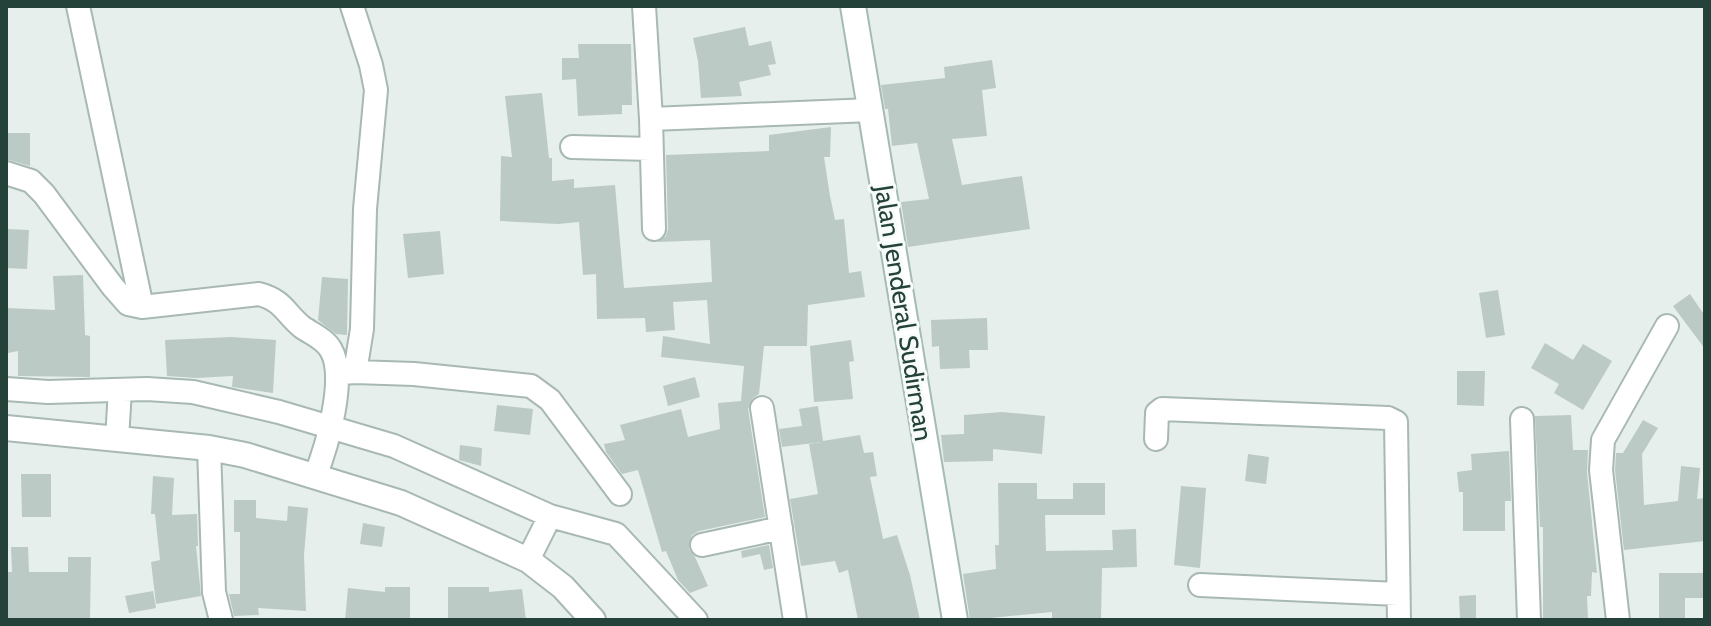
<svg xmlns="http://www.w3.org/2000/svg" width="1711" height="626" viewBox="0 0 1711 626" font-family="Cabin,sans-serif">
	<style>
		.building { fill: #bbcac4 }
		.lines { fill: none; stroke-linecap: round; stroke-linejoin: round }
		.minor-casing { stroke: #a8b8b2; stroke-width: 26 }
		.tertiary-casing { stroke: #a8b8b2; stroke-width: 28 }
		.secondary-casing { stroke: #a4bbb3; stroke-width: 28 }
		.minor { stroke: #fff; stroke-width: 22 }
		.tertiary { stroke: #fff; stroke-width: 24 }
		.secondary { stroke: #fff; stroke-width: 24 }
		.labels { text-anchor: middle; stroke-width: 6; stroke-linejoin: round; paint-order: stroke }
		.street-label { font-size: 26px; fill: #24423a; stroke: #f7fbf9 }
	</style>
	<rect width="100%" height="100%" fill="#e6efeb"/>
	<path class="building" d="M745,27L749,46L771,41L776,64L768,65L771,75L739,82L742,96L701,98L698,61L693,38Z
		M578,44H631L632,105H622V114L578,116L576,79L562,80V58H579Z
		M992,60L996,88L982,90L987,136L952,139L962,185L1022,176L1030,229L908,247L901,202L929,199L917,143L892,146L888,109H885L881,85L945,78L944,67Z
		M542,93L549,158H552V181L574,179V188L615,185L624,288L712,282L710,240L658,242L666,236L668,229L666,155L769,151V135L831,127L830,157H824L830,196L835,220L844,219L849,273L861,271L865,297L808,305L807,346H764L759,394L753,398L748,409L765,517L699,531L692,535L689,549L695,557L708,586L690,593L678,580L666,551L662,552L638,470L622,474L606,452L604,444L625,440L620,425L681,409L688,437L720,429L718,403L741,401L744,366L661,357L663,336L710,344L707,300L673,302L675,330L646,332L645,318L597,319L596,274L583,275L579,222L558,224L500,221L501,156L512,157L505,96Z
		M6,133H30V166L6,159Z
		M6,229L29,230L27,269L6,268Z
		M440,231L444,274L408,278L403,234Z
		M83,275L85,335L90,336V377L18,376V351L8,353L6,342V308L55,310L53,276Z
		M322,277L348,279L347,335L336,334L318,320Z
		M1498,290L1505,335L1486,338L1479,293Z
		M1690,294L1705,316V349L1673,306Z
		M987,318L988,350H969L970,368L940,369L939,346L932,347L931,320Z
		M232,337L276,340L273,393L232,387L233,376L196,378L167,376L165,340Z
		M851,340L854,361L849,362L853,399L814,402L810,346Z
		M1545,343L1573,360L1583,344L1612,361L1583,410L1554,393L1559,384L1531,368Z
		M1457,371H1485L1484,406L1457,405Z
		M695,377L700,397L668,406L663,386Z
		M497,405L533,409L530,435L494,431Z
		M818,406L823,441L860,435L864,453L873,452L877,476L870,477L883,539L897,535L910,575L920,620H858L848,570L839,573L835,561L801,566L790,499L818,494L809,444L822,442L782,447L779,429L802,426L799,409Z
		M1002,412L1045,416L1042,454L993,449V461L944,462L941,435L964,434V415Z
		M1571,415L1573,450H1588L1587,472L1597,573L1592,572L1591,596H1587L1588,620H1543V527H1540L1535,416Z
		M1643,420L1658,428L1642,454L1644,505L1678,501L1681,466L1700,468L1697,499L1705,498V541L1624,550L1615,470L1616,453H1623Z
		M460,445L482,448L481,466L459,460Z
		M1509,451L1511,501H1505V531H1463V492H1459L1457,472L1472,470L1471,454Z
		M1248,454L1269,457L1266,484L1245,481Z
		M21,474H51V517H22Z
		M153,476L174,478L172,515L197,514L198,546H196L201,596L156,604L151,562L160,560L155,514H151Z
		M998,483H1037V499H1073V483H1105V515H1045L1046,551L1113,550L1112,530L1136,529L1137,567L1102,568L1101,620H1052V612L970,620L963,574L996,569L995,545H999Z
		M1181,486L1206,488L1200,568L1174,565Z
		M234,500H256V518L287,521L288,506L308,508L304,555L306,611L258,608L259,615L234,616L229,594H240V532H234Z
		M363,523L385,527L382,547L360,544Z
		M769,545L773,568L764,570L760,554L742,558L741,551Z
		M11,547H28L29,572H68V557H91L90,620H7L8,572H12Z
		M1659,573H1705V598H1685V620H1659Z
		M385,587H410V620H345L348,588L385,592Z
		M448,587H489V592L522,589L526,620H448Z
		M153,591L156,608L129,613L125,596Z
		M1476,595V620H1460L1459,596Z"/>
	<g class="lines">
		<g class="minor-casing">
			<path id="minor" d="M78,6L142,307
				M352,6L371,65L376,90L365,209L362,329L355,372
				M644,6L651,119
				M572,147L651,149
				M6,173L31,181L44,194L113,287L128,304L142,307L259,294C284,301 284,312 302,327C312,334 325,339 331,350C347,377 327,447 315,476
				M654,229L651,119L871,110
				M342,373L355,372L414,374L531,386L550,400L620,494
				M6,389L48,392L147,389L193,392L279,412L394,446L550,516L616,534L696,620
				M762,408L795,620
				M1522,419L1529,620
				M117,439L120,390
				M1156,439L1157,413L1162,409L1388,418L1396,422L1399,620
				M209,448L214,592L221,620
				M702,545L781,528
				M528,560L550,516
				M1200,585L1398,594
				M1618,620L1601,470L1603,440L1667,326"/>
		</g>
		<g class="tertiary-casing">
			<path id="tertiary" d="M6,428L209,448L245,455L401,503L528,560L563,587L593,620"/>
		</g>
		<g class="secondary-casing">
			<path id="secondary" d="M853,6L955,620"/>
		</g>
		<use href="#minor" class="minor"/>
		<use href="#tertiary" class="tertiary"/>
		<use href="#secondary" class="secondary"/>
	</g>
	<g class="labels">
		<g class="street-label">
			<text transform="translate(904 313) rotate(81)" y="9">Jalan Jenderal Sudirman</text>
		</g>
	</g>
	<rect width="1711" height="626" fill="none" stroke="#24423a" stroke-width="16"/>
</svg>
